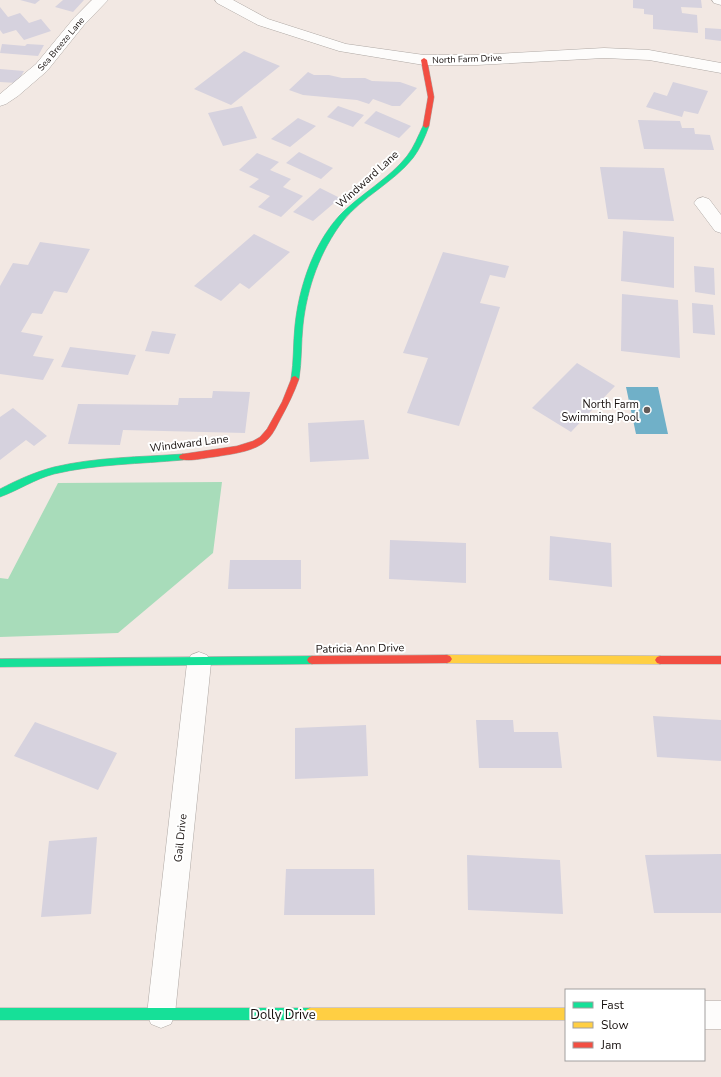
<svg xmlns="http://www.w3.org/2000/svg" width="721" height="1077" viewBox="0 0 721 1077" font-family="'Nunito Sans',sans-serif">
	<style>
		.forest { fill: #a8dcba }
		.water { fill: #70b0c8 }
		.building { fill: #d6d2de }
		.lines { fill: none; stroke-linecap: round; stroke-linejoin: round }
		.street-casing { stroke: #afa8a4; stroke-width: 1 }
		.fast-casing { stroke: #afa8a4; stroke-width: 1 }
		.slow-casing { stroke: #afa8a4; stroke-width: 1 }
		.jam-casing { stroke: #afa8a4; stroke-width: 1 }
		.street { fill: #fdfcfb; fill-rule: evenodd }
		.fast { fill: #16e098; fill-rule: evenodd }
		.slow { fill: #ffcf43; fill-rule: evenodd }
		.jam { fill: #f24e42; fill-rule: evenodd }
		.poi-dot { fill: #645c59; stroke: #fff; stroke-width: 1.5 }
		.labels { text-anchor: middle; stroke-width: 4; stroke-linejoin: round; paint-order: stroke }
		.far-street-label { font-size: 9px; fill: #17100e; stroke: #fff }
		.street-label { font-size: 11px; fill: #17100e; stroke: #fff }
		.poi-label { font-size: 11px; fill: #17100e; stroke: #fff; text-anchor: end }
		.near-street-label { font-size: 13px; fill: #17100e; stroke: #fff }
	</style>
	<rect width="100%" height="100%" fill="#f2e8e3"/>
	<path class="forest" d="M222,482L213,553L118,633L0,637V578L8,579L58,483Z"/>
	<path class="water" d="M626,387H658L668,434H636Z"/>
	<path class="building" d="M20,0H40L35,4Z
		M63,0H84L73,12L55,7Z
		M633,0H701L702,8L681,7L682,13L697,15L698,33L653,29V15L644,14V9L633,8Z
		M0,7L8,17L20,13L29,23L41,19L51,31L24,40L16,30L3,34L0,30Z
		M705,28L721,29V41L705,39Z
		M2,44L25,46L27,44L44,45L38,56L0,53Z
		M244,51L280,66L231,105L194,89Z
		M0,69L24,71L17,83L0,82Z
		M308,72L314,75H329L342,78H365L372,81L400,82L417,88L400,106H392L373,99L369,104L357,100L303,95L289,90Z
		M673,82L708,91L698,114L684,111L682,117L646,107L654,92L667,96Z
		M242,106L257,138L223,146L208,113Z
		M338,106L364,115L353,127L327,117Z
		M376,111L411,126L399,138L364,123Z
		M298,118L316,126L290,147L271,139Z
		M638,120L680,121L682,128H694L695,134L710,135L714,150L644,149Z
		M299,152L333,168L321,179L286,163Z
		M257,153L279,162L270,170L291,179L283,187L303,196L281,217L258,207L270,196L249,187L259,179L239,170Z
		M600,167L664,168L674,221L608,219Z
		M320,188L340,198L313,221L293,212Z
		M623,231L674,237V288L621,281Z
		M254,234L290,252L249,289L240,283L221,301L194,286Z
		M40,242L90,249L67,293L54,291L42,314L32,313L21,332L43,336L33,356L54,359L43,380L0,374V286L13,263L28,265Z
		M443,252L509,266L505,278L490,275L480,303L500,307L459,426L407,413L428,358L403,353Z
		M694,266L714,268L715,295L695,292Z
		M622,294L678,300L680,358L621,351Z
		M692,303L713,305L715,335L693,333Z
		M152,331L176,334L169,354L145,351Z
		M70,347L136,355L128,375L61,367Z
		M577,363L615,386L571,432L532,408Z
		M213,391L250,392L245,433L123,430L120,445L68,444L78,404L178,405L179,398H212Z
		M13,408L47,436L34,446L26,440L0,460V417Z
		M364,420L369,459L310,462L308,423Z
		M550,536L611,543L612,587L549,580Z
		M390,540L466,543V583L389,579Z
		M230,560H301V589H228Z
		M653,716L721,720V761L657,757Z
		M476,720H513L514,732H558L562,768H479Z
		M35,722L117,753L98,790L14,756Z
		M366,725L368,776L295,779V728Z
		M97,837L91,914L41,917L49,841Z
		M721,854V913H654L645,855Z
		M467,855L560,860L563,914L468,910Z
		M286,869H374L375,915H284Z"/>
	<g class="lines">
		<g class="street-casing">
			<path id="street" d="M92,0H108L84,25L47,71L18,96L6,104L0,106V94L36,64L74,18Z
				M215,0H233L268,19L346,44L424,55H477L604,48L649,50L721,63V73L649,60L604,58L477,65H424L339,51L258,25L217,3Z
				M712,0H721V5L714,3Z
				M703,197L709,199L721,215V233L715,231L694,203L697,199Z
				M199,652L207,655L211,663L175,1014L171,1024L161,1028L151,1024L147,1014L187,663L191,655Z
				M704,1001H721V1029H704Z"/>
		</g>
		<g class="fast-casing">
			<path id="fast" d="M426,124L429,126C425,137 420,149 413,158C393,183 362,197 343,221C320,251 307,288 303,325C301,343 302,361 299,379L295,382L292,381L291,379C294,361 293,343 295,325C299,287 313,245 339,216C359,195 390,178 407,156C414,147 418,136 423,126Z
				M183,454L187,457L183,460C140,464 96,464 54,474C35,479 19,490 0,497V489C17,480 35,472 54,467C96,457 140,457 183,454Z
				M312,656L315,657L317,660L315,663L312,664L0,667V659Z
				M0,1008H310L314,1010L316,1014L314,1018L310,1020H0Z"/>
		</g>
		<g class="slow-casing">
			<path id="slow" d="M447,655L660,656L663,657L665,660L663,663L660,664L447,663L444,662L442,659L444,656Z
				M310,1008H566V1020H310L306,1018L304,1014L306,1010Z"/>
		</g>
		<g class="jam-casing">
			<path id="jam" d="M424,58L427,60L434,97L429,126L426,128L423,126L428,97L421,60Z
				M295,376L299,379C294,393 288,405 281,418C277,425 274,433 268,439C256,452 231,454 214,457C204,458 189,462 180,459L179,457L180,455L183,454L237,446L253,441L260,437L267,429L282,402L292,377Z
				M447,655L450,656L452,659L450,662L447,663L312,664L309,663L307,660L309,657L312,656Z
				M660,656H721V664H660L657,663L655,660L657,657Z"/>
		</g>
		<use href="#street" class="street"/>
		<use href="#fast" class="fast"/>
		<use href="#slow" class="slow"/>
		<use href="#jam" class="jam"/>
	</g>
	<circle class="poi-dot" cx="647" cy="410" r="4"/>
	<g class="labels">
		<g class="far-street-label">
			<text transform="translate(61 44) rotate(-50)" y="3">Sea Breeze Lane</text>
			<text transform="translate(467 59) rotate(-2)" y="3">North Farm Drive</text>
		</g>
		<g class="street-label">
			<text transform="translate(367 179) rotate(-42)" y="4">Windward Lane</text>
			<text transform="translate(189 443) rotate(-7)" y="4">Windward Lane</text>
			<text transform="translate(360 648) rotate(-1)" y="4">Patricia Ann Drive</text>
			<text transform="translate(180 838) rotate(-84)" y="4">Gail Drive</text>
		</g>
		<g class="poi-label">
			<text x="639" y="408">North Farm<tspan x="639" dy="13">Swimming Pool</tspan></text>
		</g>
		<g class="near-street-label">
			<text x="283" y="1019">Dolly Drive</text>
		</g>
	</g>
	<rect x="565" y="989" width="140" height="72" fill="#ffffff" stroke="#a29f9f"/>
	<rect x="573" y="1002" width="20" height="6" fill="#16e098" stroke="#a29f9f"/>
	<text x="601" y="1009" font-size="12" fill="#17100e">Fast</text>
	<rect x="573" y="1022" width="20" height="6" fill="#ffcf43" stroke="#a29f9f"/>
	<text x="601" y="1029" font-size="12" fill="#17100e">Slow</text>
	<rect x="573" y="1042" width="20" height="6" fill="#f24e42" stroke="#a29f9f"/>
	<text x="601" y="1049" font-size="12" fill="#17100e">Jam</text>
</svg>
